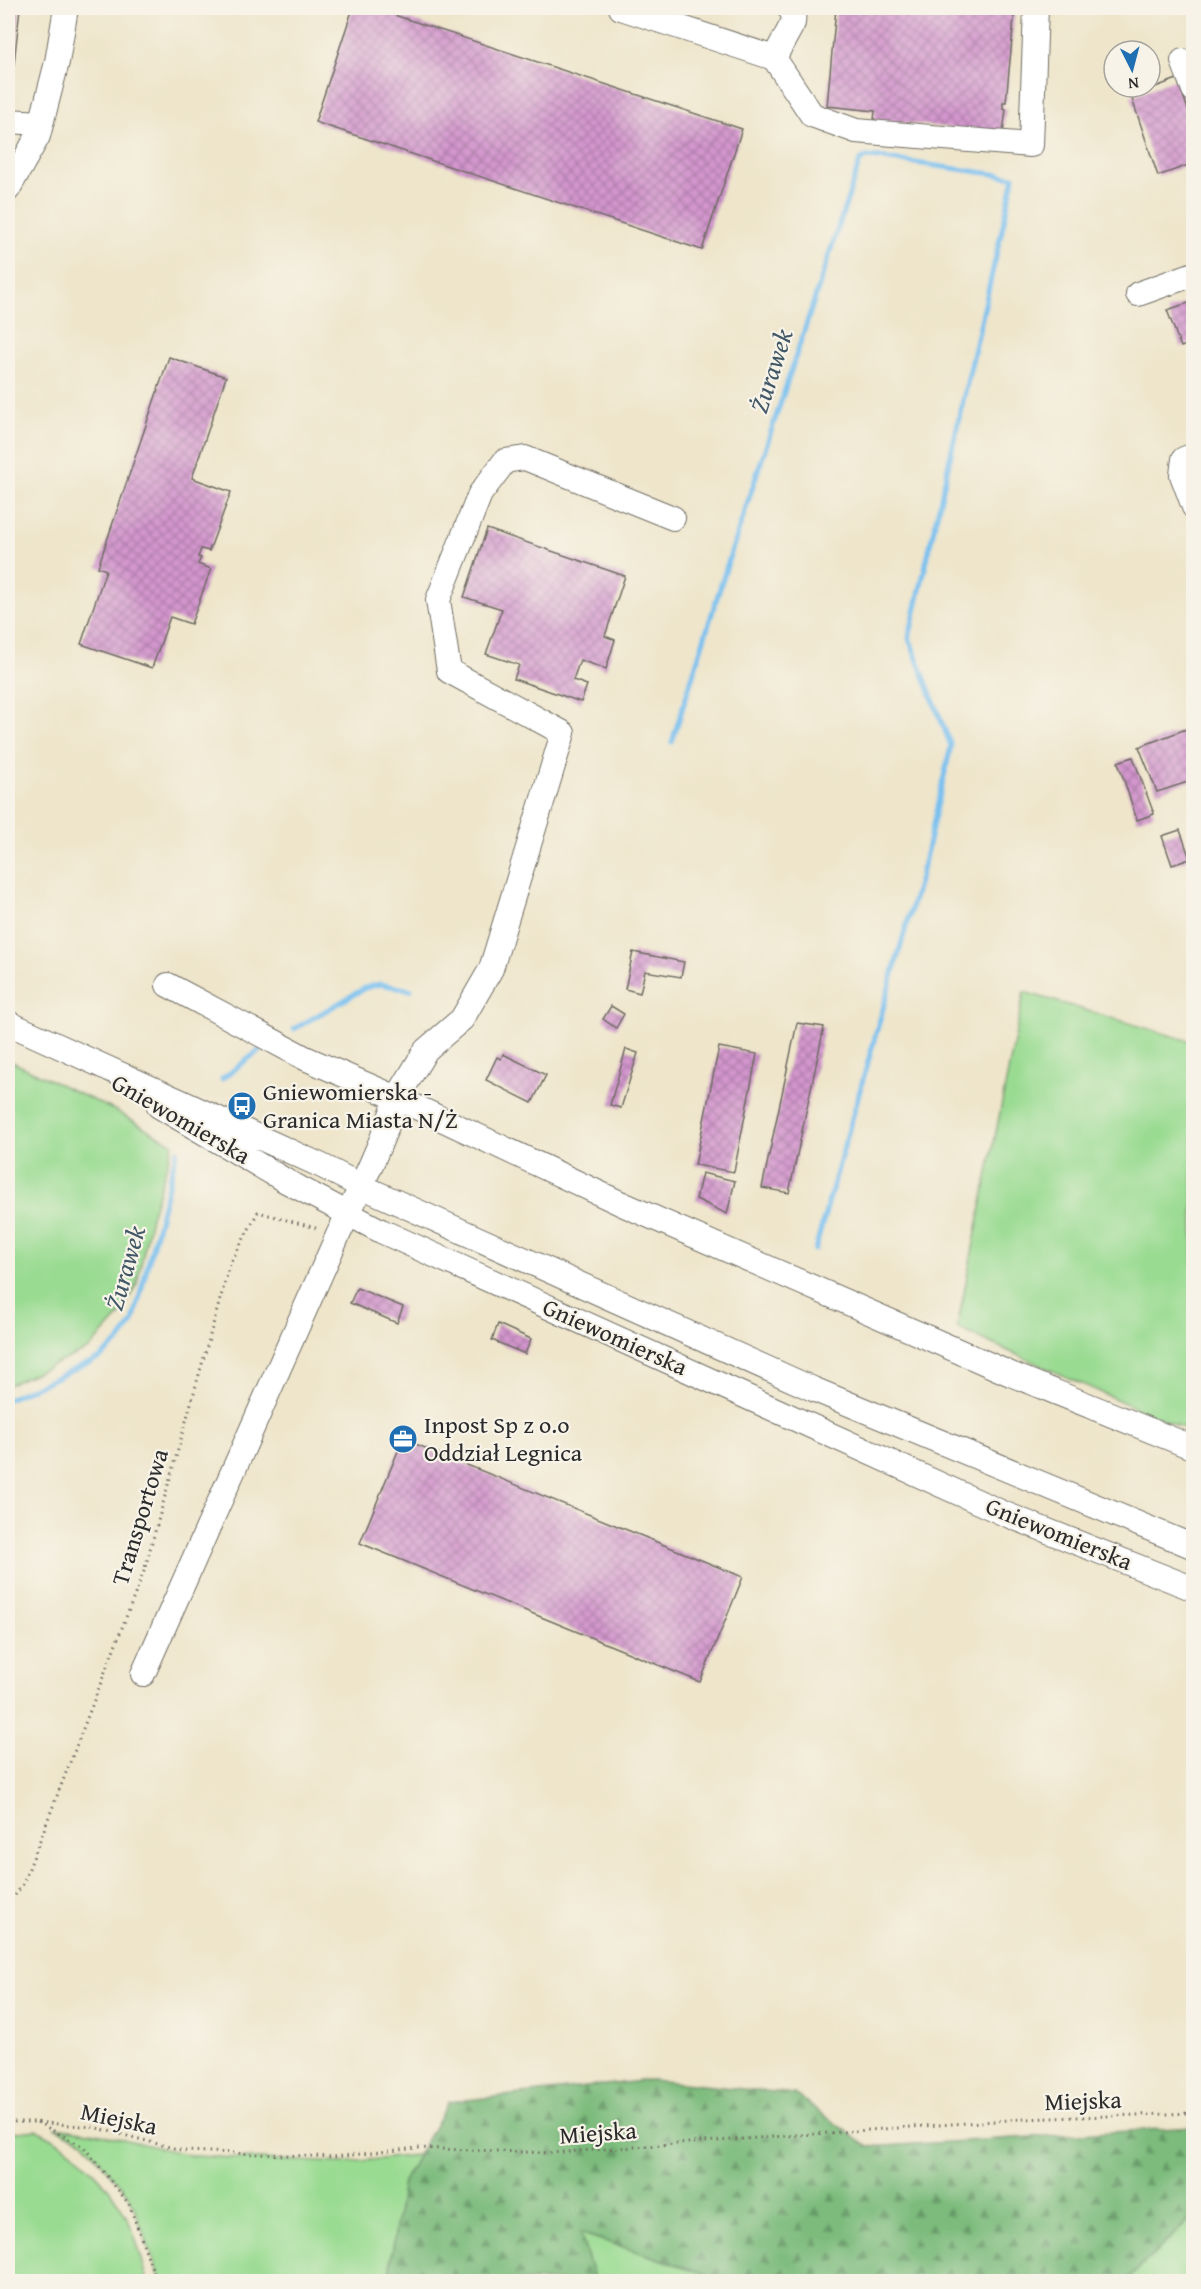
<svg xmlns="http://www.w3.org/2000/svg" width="1201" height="2289" viewBox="0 0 1201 2289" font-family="'Gentium Book Plus',serif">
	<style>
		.green { fill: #9adb92; stroke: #62835e; stroke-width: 1.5 }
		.forest { fill: url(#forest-firs); stroke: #537354; stroke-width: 1.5 }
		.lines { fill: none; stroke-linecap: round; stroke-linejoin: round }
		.stream { stroke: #78c0f0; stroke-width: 5 }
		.building { fill: url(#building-cross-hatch) }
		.minor-casing { stroke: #6f6c63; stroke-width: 26 }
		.path { stroke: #6f6c63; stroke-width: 3; stroke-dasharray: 1.5 4.5; stroke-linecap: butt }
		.minor { stroke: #fff; stroke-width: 24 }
		.labels { text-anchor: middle; stroke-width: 4.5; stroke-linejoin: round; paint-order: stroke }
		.poi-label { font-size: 24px; fill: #2b2b2b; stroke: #f7f3e8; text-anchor: start }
		.street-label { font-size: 24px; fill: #2b2b2b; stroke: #f7f3e8 }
		.water-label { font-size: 26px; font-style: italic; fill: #425866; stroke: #f7f3e8 }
	</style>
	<defs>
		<pattern id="forest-firs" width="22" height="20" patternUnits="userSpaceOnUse" patternTransform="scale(1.5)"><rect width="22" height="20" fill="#7bbb7c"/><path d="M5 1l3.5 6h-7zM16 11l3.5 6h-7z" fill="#659866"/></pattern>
		<pattern id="building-cross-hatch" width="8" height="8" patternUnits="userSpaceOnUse" patternTransform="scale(1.5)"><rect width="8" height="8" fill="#d396cd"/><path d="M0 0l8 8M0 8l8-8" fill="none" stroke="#ab7ba7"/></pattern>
	</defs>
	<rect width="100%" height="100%" fill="#f7f3e8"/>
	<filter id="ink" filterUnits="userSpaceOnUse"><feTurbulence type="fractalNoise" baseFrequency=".0167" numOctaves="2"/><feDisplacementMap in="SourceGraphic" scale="12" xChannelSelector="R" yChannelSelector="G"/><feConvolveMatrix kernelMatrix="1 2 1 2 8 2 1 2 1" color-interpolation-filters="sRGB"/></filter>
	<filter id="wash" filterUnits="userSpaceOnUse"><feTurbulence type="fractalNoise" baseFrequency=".008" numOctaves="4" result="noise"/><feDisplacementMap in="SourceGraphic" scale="24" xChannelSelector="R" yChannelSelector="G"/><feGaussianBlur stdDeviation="1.35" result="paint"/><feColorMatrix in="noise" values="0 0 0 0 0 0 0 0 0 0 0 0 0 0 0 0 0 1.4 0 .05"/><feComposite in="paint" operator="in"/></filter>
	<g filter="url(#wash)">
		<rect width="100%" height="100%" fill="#eee5ca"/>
		<path class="green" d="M1024,992L1193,1042V1432L1156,1417L957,1328Z
			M8,1060L116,1111L173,1144L151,1217L137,1284L120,1315L89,1349L8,1385Z
			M54,2127L97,2133L194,2156L342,2163L418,2155L403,2182L388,2281H161L130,2197L83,2141Z
			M37,2130C76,2148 108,2181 128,2220C137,2239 142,2261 148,2281H8V2133Z
			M1193,2216V2281H1126Z
			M580,2233L728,2281H595Z"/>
		<path class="forest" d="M651,2080L795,2094L868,2147L1193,2127V2216L1126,2281H728L580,2233L595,2281H388L403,2182L448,2102Z"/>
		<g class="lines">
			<path class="stream" d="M672,742L729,559L860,161L866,157L880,158L1014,177L909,638L951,746L924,863L815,1250
				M294,1029L365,988L380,984L411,990
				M222,1079L261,1049
				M8,1399L100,1358L119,1341L133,1322L177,1151"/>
		</g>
		<g id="blocks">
			<path class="building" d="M8,8H20L14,64L8,63Z
				M353,8H373L742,129L702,250L315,122Z
				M836,8H1015L1006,102H1003V108L1006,109L1003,133L881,121L874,120L875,111L827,106Z
				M1177,79L1194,126V163L1158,176L1131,96Z
				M1194,301V342L1181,347L1167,310Z
				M169,357L226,377L192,478L231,492L209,551L201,549L198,557L201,558L198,564L211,569L191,624L170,617L152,668L81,644L106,570L98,567Z
				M487,529L625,576L605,636L615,640L606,669L580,660L573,680L587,685L581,702L514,679L519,665L486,654L502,609L464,597Z
				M1186,729L1194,750V780L1157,792L1139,747Z
				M1133,757L1154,814L1137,820L1118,762Z
				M1180,830L1190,859L1172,865L1162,836Z
				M633,952L684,962L681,977L645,971L640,993L625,989Z
				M611,1006L624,1014L616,1028L603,1019Z
				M797,1023L824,1027L789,1193L762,1188Z
				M719,1047L757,1054L734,1172L695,1165Z
				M626,1049L638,1053L621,1108L610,1105Z
				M503,1054L546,1075L532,1103L486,1080L497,1057L501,1059Z
				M702,1173L735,1181L727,1214L696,1199Z
				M357,1288L403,1307L397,1323L350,1303Z
				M498,1324L531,1339L525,1354L492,1340Z
				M403,1439L743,1577L700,1682L360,1543Z"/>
		</g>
	</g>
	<g filter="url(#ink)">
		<use href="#blocks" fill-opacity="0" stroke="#6f6c63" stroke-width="1.5"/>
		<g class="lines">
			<g class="minor-casing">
				<path id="minor" d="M621,8L774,58L812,115L856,131L1031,145L1036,8
					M774,58L793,23L794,9L789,8
					M1183,61L1194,90
					M8,121L41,123
					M8,189L38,136L57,62L66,8
					M1138,294L1194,274
					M1194,455L1184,459L1182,475L1194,507
					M168,985L305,1058L397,1098L426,1050L462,1019L491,969L563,733L449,671L438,600L480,494L505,461L525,458L673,518
					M8,1023L322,1166L363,1187L813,1389L1194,1547
					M159,1106L286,1181L381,1231L1005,1514L1194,1589
					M143,1674L338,1235C360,1189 381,1146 397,1098L620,1203L1013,1375L1194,1448"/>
			</g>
			<path class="path" d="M8,1905L23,1884L144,1571L230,1264L258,1212L319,1229
				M8,2122H35L93,2127L185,2151L334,2157L417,2148L550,2153L1022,2119L1194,2113
				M37,2122L84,2147L129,2204L157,2282"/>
			<use href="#minor" class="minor"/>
		</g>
	</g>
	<defs>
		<g id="bus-disc" transform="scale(1.5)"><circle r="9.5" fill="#1f6fb2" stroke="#f7f3e8"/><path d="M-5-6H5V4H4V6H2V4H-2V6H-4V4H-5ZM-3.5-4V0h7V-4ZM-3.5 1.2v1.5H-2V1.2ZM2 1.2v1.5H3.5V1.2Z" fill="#fff"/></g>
		<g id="office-disc" transform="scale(1.5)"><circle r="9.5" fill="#1f6fb2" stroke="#f7f3e8"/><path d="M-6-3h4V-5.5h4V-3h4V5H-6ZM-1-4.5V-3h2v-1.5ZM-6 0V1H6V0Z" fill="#fff"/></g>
	</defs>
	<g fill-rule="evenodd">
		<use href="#bus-disc" x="242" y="1106"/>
		<use href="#office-disc" x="403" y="1439"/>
	</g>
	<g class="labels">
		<g class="poi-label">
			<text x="263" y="1100">Gniewomierska -<tspan x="263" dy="28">Granica Miasta N/Ż</tspan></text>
			<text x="424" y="1433">Inpost Sp z o.o<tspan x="424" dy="28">Oddział Legnica</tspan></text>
		</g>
		<g class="street-label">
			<text transform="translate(181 1119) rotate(30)" y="8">Gniewomierska</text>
			<text transform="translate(615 1337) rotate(24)" y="8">Gniewomierska</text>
			<text transform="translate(140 1517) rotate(-73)" y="8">Transportowa</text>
			<text transform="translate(1059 1534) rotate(22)" y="8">Gniewomierska</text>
			<text transform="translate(1083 2101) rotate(-2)" y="8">Miejska</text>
			<text transform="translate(119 2119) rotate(12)" y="8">Miejska</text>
			<text transform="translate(598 2133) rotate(-4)" y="8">Miejska</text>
		</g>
		<g class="water-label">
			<text transform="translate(771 371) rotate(-72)" y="9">Żurawek</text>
			<text transform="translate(125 1268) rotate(-74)" y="9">Żurawek</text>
		</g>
	</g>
	<rect width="1201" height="2289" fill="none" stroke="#f7f3e8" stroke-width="30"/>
	<g transform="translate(1132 69) rotate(174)"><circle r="28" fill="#f7f3e8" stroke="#a5a39c" stroke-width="1.5"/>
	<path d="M0-4.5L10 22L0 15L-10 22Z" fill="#1f6fb2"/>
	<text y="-9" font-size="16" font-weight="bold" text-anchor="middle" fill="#2b2b2b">N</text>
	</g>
</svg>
